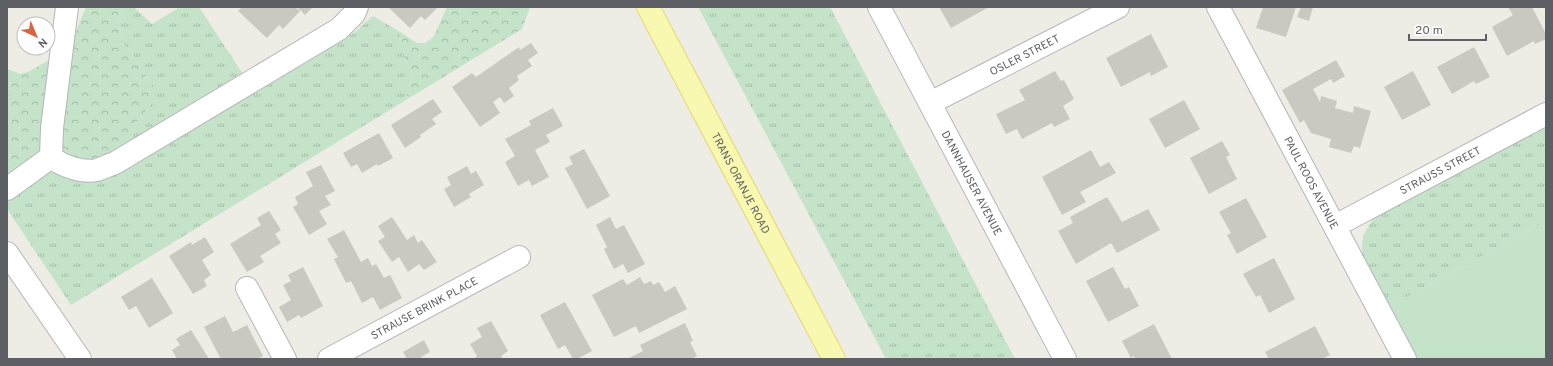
<svg xmlns="http://www.w3.org/2000/svg" width="1553" height="366" viewBox="0 0 1553 366" font-family="Overpass,sans-serif">
	<style>
		.grass { fill: url(#grass-tufts) }
		.forest { fill: url(#forest-crowns) }
		.pitch { fill: #c4e3c9 }
		.building { fill: #c9c8c1 }
		.lines { fill: none; stroke-linecap: round; stroke-linejoin: round }
		.minor-casing { stroke: #b5b6bb; stroke-width: 24 }
		.major-casing { stroke: #e5d667; stroke-width: 24 }
		.minor { stroke: #fff; stroke-width: 22 }
		.major { stroke: #f8f8b0; stroke-width: 22 }
		.labels { text-anchor: middle; stroke-width: 4; stroke-linejoin: round; paint-order: stroke }
		.street-label { font-size: 11px; fill: #5d5f64; stroke: #fff }
	</style>
	<defs>
		<pattern id="grass-tufts" width="24" height="20" patternUnits="userSpaceOnUse"><rect width="24" height="20" fill="#c4e3c9"/><path d="M3 7l-1-3M5 7V3M7 7l1-3M15 17l-1-3M17 17v-4M19 17l1-3" fill="none" stroke="#a2bba7"/></pattern>
		<pattern id="forest-crowns" width="20" height="18" patternUnits="userSpaceOnUse"><rect width="20" height="18" fill="#c4e3c9"/><path d="M2 6a3 3 0 1 1 6 0M12 15a3 3 0 1 1 6 0" fill="none" stroke="#a2bba7"/></pattern>
	</defs>
	<rect width="100%" height="100%" fill="#eeede5"/>
	<path class="grass" d="M121,7H134L152,24L180,7H199L254,91L355,32L373,16L400,32L404,56L412,73L406,100L71,305L7,209V173L27,180L65,154L125,149L136,123L154,101V87L122,41L118,20Z
		M698,7H830L1015,359H886Z
		M1546,124V221L1387,308C1369,274 1345,246 1379,213Z"/>
	<path class="forest" d="M86,7H121L118,20L122,41L154,87V101L136,123L125,149L92,162L65,154L27,180L7,173V69L21,74L30,71L69,48Z
		M447,7H530L522,29L406,100L412,73L404,56L400,32L417,43H426L434,36Z"/>
	<path class="pitch" d="M1546,221V359H1415L1387,308Z"/>
	<path class="building" d="M242,7H295L300,11L283,29L279,25L267,38L238,11Z
		M297,7H313L305,15Z
		M388,7H438L425,20L421,16L410,28Z
		M939,7H989L951,28Z
		M1263,7H1296L1286,37L1256,28Z
		M1301,7H1313L1309,21L1297,17Z
		M1508,7H1532L1546,34V39L1535,44L1534,41L1507,56L1492,27L1513,15Z
		M1151,34L1168,67L1151,76L1150,72L1121,87L1106,58Z
		M531,43L538,53L528,60L532,66L517,76L519,80L509,88L514,96L504,103L500,97L493,102L500,113L480,127L452,87L472,73L476,77L519,47L520,50Z
		M1474,47L1490,77L1476,84L1474,81L1452,94L1437,67Z
		M1336,60L1345,76L1333,83L1331,79L1313,89L1320,102L1321,96L1337,101L1335,108L1353,113L1354,106L1371,111L1360,148L1354,146L1351,153L1329,147L1331,139L1311,133L1304,120L1300,123L1282,90Z
		M1055,71L1061,81L1064,80L1074,99L1063,106L1070,119L1054,127L1052,123L1022,139L1017,129L1006,134L996,114L1025,100L1019,90Z
		M1413,71L1431,105L1402,120L1384,87Z
		M433,99L442,112L432,119L436,124L420,135L421,137L405,148L391,125Z
		M1184,100L1200,129L1165,148L1149,119Z
		M553,108L563,126L546,135L550,142L535,150L549,177L532,186L529,180L518,186L505,162L515,156L505,139L531,125L529,121Z
		M379,133L393,158L378,166L377,164L362,173L357,164L351,167L343,153Z
		M1222,141L1230,155L1226,157L1237,179L1209,194L1190,158Z
		M584,149L610,196L587,209L565,168L573,164L569,157Z
		M1091,150L1100,167L1109,162L1116,173L1080,192L1086,202L1062,215L1042,177Z
		M321,165L335,191L325,196L331,205L319,211L327,224L309,235L293,207L298,204L295,197L313,186L306,172Z
		M467,166L471,174L476,171L484,185L469,194L471,197L454,207L444,189L451,185L447,177Z
		M1107,197L1122,222L1148,209L1160,230L1117,253L1111,243L1076,264L1058,231L1073,223L1070,217Z
		M1246,198L1267,237L1237,254L1227,235L1231,233L1219,212Z
		M269,211L281,230L275,234L281,243L260,256L264,262L247,272L230,244L261,225L257,218Z
		M392,217L407,240L414,235L418,243L422,240L437,262L424,270L419,264L408,272L399,257L392,262L378,241L385,237L378,226Z
		M610,217L616,229L624,225L645,264L628,273L623,264L614,269L604,249L607,247L596,225Z
		M344,230L361,262L368,258L372,266L376,264L384,278L390,275L402,298L380,310L373,297L362,303L351,281L346,283L334,259L338,257L327,239Z
		M205,237L214,252L202,260L211,275L204,280L207,286L193,294L169,256L191,242L192,245Z
		M1274,258L1295,299L1269,313L1260,295L1256,297L1243,274Z
		M303,267L323,306L301,318L299,315L287,322L279,307L291,300L283,285L291,281L288,275Z
		M1113,267L1125,289L1129,287L1139,306L1108,322L1086,281Z
		M640,277L644,284L651,281L653,285L659,282L665,292L675,286L687,309L639,333L636,326L614,337L592,295L623,279L627,285Z
		M152,278L173,313L149,328L136,306L129,310L121,297Z
		M565,302L592,351L577,359H573L565,345L558,349L540,315Z
		M225,316L233,332L247,325L263,356L257,359H221L204,327Z
		M491,321L508,351L501,356L503,359H476L475,358L477,356L470,344L482,337L477,328Z
		M685,323L693,341L690,342L697,356L693,358V359H627L643,351L640,345Z
		M1154,324L1172,359H1135L1134,356L1131,358L1122,341Z
		M1315,326L1330,355L1322,359H1269L1265,352Z
		M191,330L209,359H177L172,350L180,345L176,339Z
		M424,340L430,352L421,357L422,359H407L403,352Z"/>
	<g class="lines">
		<g class="minor-casing">
			<g id="minor">
				<path d="M67,7L52,128L51,157C62,166 82,173 97,170C103,168 109,165 115,163L339,29L354,14L357,7"/>
				<path id="s1" d="M879,7L1065,359"/>
				<path id="s2" d="M1218,7L1405,359"/>
				<path id="s3" d="M930,103L1118,7"/>
				<path d="M7,189L51,157"/>
				<path id="s4" d="M1335,226L1546,114"/>
				<path d="M7,253L80,359"/>
				<path d="M247,288L285,359"/>
				<path id="s5" d="M329,359L519,257"/>
			</g>
		</g>
		<g class="major-casing">
			<g id="major">
				<path id="s6" d="M648,7L834,359"/>
			</g>
		</g>
		<use href="#minor" class="minor"/>
		<use href="#major" class="major"/>
	</g>
	<g class="labels">
		<g class="street-label">
			<text dy="4" stroke="none"><textPath href="#s3" startOffset="106">OSLER STREET</textPath></text>
			<text dy="4" stroke="none"><textPath href="#s4" startOffset="119">STRAUSS STREET</textPath></text>
			<text dy="4" stroke="none"><textPath href="#s6" startOffset="199">TRANS ORANJE ROAD</textPath></text>
			<text dy="4" stroke="none"><textPath href="#s1" startOffset="199">DANNHAUSER AVENUE</textPath></text>
			<text dy="4" stroke="none"><textPath href="#s2" startOffset="199">PAUL ROOS AVENUE</textPath></text>
			<text dy="4" stroke="none"><textPath href="#s5" startOffset="108">STRAUSE BRINK PLACE</textPath></text>
		</g>
	</g>
	<rect width="1553" height="366" fill="none" stroke="#5d5f64" stroke-width="16"/>
	<g transform="translate(36 36) rotate(136)"><circle r="19" fill="#ffffff" stroke="#bebfc1"/>
	<path d="M0-3L7 15L0 10L-7 15Z" fill="#da643f"/>
	<text y="-6" font-size="11" font-weight="bold" text-anchor="middle" fill="#5d5f64">N</text>
	</g>
	<path d="M1409 34v6h77v-6" fill="none" stroke="#5d5f64" stroke-width="2"/>
	<text x="1415" y="34" font-size="12" fill="#5d5f64" stroke="#ffffff" stroke-width="3" paint-order="stroke">20 m</text>
</svg>
